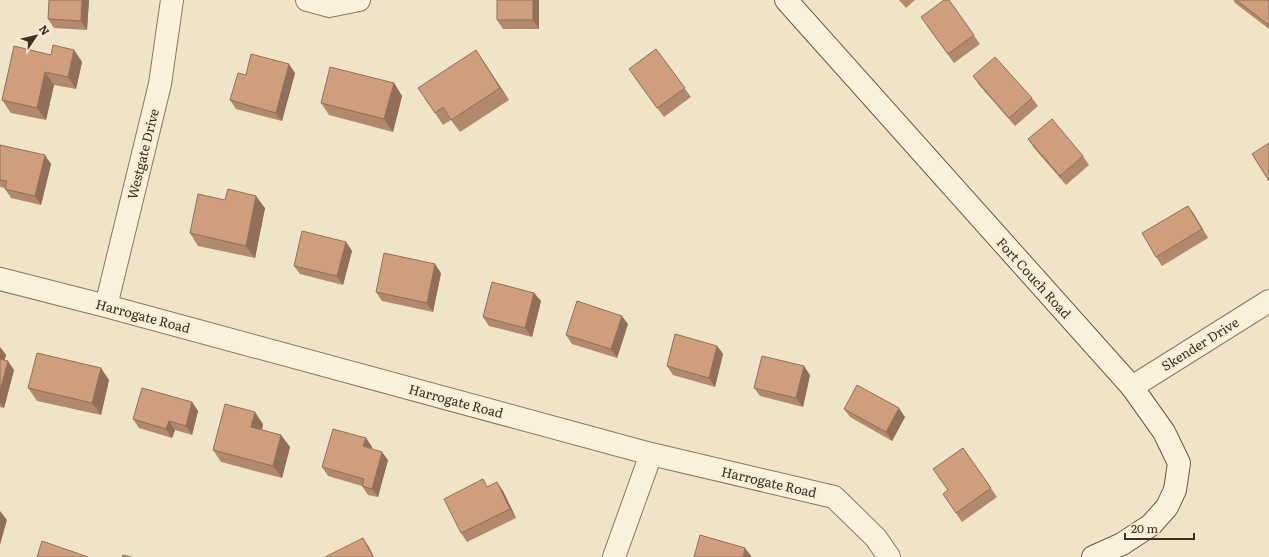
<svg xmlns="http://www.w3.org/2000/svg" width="1269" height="557" viewBox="0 0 1269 557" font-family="Literata,serif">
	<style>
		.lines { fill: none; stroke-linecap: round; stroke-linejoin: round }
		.street-casing { stroke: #8d765c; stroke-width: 24 }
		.secondary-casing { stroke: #6f573f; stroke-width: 24 }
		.street { stroke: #faf1dc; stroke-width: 22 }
		.secondary { stroke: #faf1dc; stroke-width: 22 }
		.wall { fill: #b2896c }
		.shaded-wall { fill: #916f58 }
		.building { fill: #cf9f7d; stroke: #916f58 }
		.labels { text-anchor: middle; stroke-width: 4; stroke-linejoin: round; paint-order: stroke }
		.street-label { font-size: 13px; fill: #3d2e20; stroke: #f7eed8 }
	</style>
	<rect width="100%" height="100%" fill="#f0e4c8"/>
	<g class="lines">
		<g class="street-casing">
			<path id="street" d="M307,0L329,6L359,0
				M0,279L106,306L651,454L834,497L876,538L889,557
				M106,306L160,84L172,0
				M1132,387L1269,301
				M614,557L651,454"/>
		</g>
		<g class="secondary-casing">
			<path id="secondary" d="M786,0L1132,387L1164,432L1179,463L1175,490L1167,507L1151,525L1122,544L1093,557"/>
		</g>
		<use href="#street" class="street"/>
		<use href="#secondary" class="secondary"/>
	</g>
	<path class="wall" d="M49,0H89L87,30L54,28L48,19Z
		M539,0V29H503L497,20Z
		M899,0H915L906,8Z
		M949,0L980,44L954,63L927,26Z
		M1233,0H1269V29L1235,3Z
		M656,49L691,97L664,117L635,78Z
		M74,50L82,62L76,89L54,85L46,120L11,113L2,100L51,55Z
		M476,50L509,100L460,132L451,120L443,125L435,113Z
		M295,73L282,121L236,109L230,100L246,75Z
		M973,76L1032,98L1038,106L1015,126L979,85Z
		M394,83L402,96L393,132L329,115L321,103Z
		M1028,139L1083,156L1089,165L1066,185L1034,148Z
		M0,145L51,164L41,205L11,198L5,189V188L0,187Z
		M225,200L265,208L255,258L198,246L190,233Z
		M1188,206L1208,238L1162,266L1156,257Z
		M346,242L352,251L343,285L300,274L294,266Z
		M441,273L433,312L382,301L376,292Z
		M534,293L541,301L532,337L489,326L483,317Z
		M628,324L617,358L572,344L566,335Z
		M717,346L723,354L715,387L673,375L667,366Z
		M0,347L6,355L4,360L14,370L4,408L0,407Z
		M810,375L803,407L760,396L754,388Z
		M109,380L101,415L37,401L28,388Z
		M192,402L198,411L192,435L175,430L172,438L139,428L133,419Z
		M844,409L905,417L892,441L850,417Z
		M263,424L262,430L281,435L290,447L282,478L221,462L213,450Z
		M366,438L372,447L371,449L388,460L378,497L368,495L362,486L328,476L322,467Z
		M963,448L997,497L962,522L943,494L948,490Z
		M488,486L503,491L516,518L467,542L461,533Z"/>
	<path class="shaded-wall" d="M82,0H89L87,30L81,21Z
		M533,0H539V29L533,20Z
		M74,50L82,62L76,89L68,77Z
		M476,50L484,62L509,100L500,88Z
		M289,64L295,73L282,121L276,113Z
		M45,72L54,85L46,120L37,108Z
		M394,83L402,96L393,132L384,119Z
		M45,155L51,164L41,205L35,196Z
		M256,196L265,208L255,258L246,246Z
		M1188,206L1194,214L1208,238L1202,229Z
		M346,242L352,251L343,285L337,276Z
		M435,264L441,273L433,312L427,303Z
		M534,293L541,301L532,337L525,328Z
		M622,316L628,324L617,358L611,349Z
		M717,346L723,354L715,387L709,378Z
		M0,347L6,355L3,367L0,363Z
		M8,361L14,370L4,408L0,402V391Z
		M804,366L810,375L803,407L796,398Z
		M101,368L109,380L101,415L92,403Z
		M192,402L198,411L192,435L186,426Z
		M899,408L905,417L892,441L886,432Z
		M255,412L263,424L260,439L251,427Z
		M169,421L175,430L172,438L166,429Z
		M281,435L290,447L282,478L273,466Z
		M366,438L372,447L369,455L363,446Z
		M382,452L388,460L378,497L372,489Z
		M497,482L503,491L516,518L510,509Z
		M0,511L7,520L0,545Z
		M363,538L369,547L374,557H373Z
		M745,548L752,557H743Z"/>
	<path class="building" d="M49,0H82L81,21L48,19Z
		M497,0H533V20H497Z
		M944,0H949L974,35L948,54L921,17Z
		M1236,0H1269V25Z
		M53,45L74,50L68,77L45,72L37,108L2,100L14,46L51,55Z
		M656,49L685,88L657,108L629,69Z
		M476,50L500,88L451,120L443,107L435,113L418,88Z
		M251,54L289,64L276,113L230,100L238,73L246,75Z
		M995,57L1032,98L1009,118L973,76Z
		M330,67L394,83L384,119L321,103Z
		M1052,119L1083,156L1060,176L1028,139Z
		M1269,143V181L1252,154Z
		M0,145L45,155L35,196L5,189L7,181L0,180Z
		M228,189L256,196L246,246L190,233L198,194L225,200Z
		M1188,206L1202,229L1156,257L1142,233Z
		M302,231L346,242L337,276L294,266Z
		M384,253L435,264L427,303L376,292Z
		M492,282L534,293L525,328L483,317Z
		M577,301L622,316L611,349L566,335Z
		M675,334L717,346L709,378L667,366Z
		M37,353L101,368L92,403L28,388Z
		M762,356L804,366L796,398L754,388Z
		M0,359L8,361L0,391Z
		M857,385L899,408L886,432L844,409Z
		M142,388L192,402L186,426L169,421L166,429L133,419Z
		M225,404L255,412L251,427L281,435L273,466L213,450Z
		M333,429L366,438L363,446L382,452L372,489L362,486L364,479L322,467Z
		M963,448L991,488L956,513L943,494L948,490L933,469Z
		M483,479L487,487L497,482L510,509L461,533L444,499Z
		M700,535L745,548L743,557H694Z
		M363,538L373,557H325Z
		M42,541L88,557H37Z
		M123,555L131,557H122Z"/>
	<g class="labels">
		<g class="street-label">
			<text transform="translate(143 154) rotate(-76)" y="5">Westgate Drive</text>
			<text transform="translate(1034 278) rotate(48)" y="5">Fort Couch Road</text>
			<text transform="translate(143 316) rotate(15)" y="5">Harrogate Road</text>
			<text transform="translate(1200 344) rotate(-32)" y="5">Skender Drive</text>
			<text transform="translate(456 401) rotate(15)" y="5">Harrogate Road</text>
			<text transform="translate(769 482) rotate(13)" y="5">Harrogate Road</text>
		</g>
	</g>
	<g transform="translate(36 36) rotate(55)" stroke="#f7eed8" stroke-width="3" paint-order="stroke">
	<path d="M0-3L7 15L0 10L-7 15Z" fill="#3d2e20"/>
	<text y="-6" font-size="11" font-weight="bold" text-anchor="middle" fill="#3d2e20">N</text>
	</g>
	<path d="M1125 533v6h69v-6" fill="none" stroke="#3d2e20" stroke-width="2"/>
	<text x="1131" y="533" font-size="12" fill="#3d2e20" stroke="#f7eed8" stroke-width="3" paint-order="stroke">20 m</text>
</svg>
